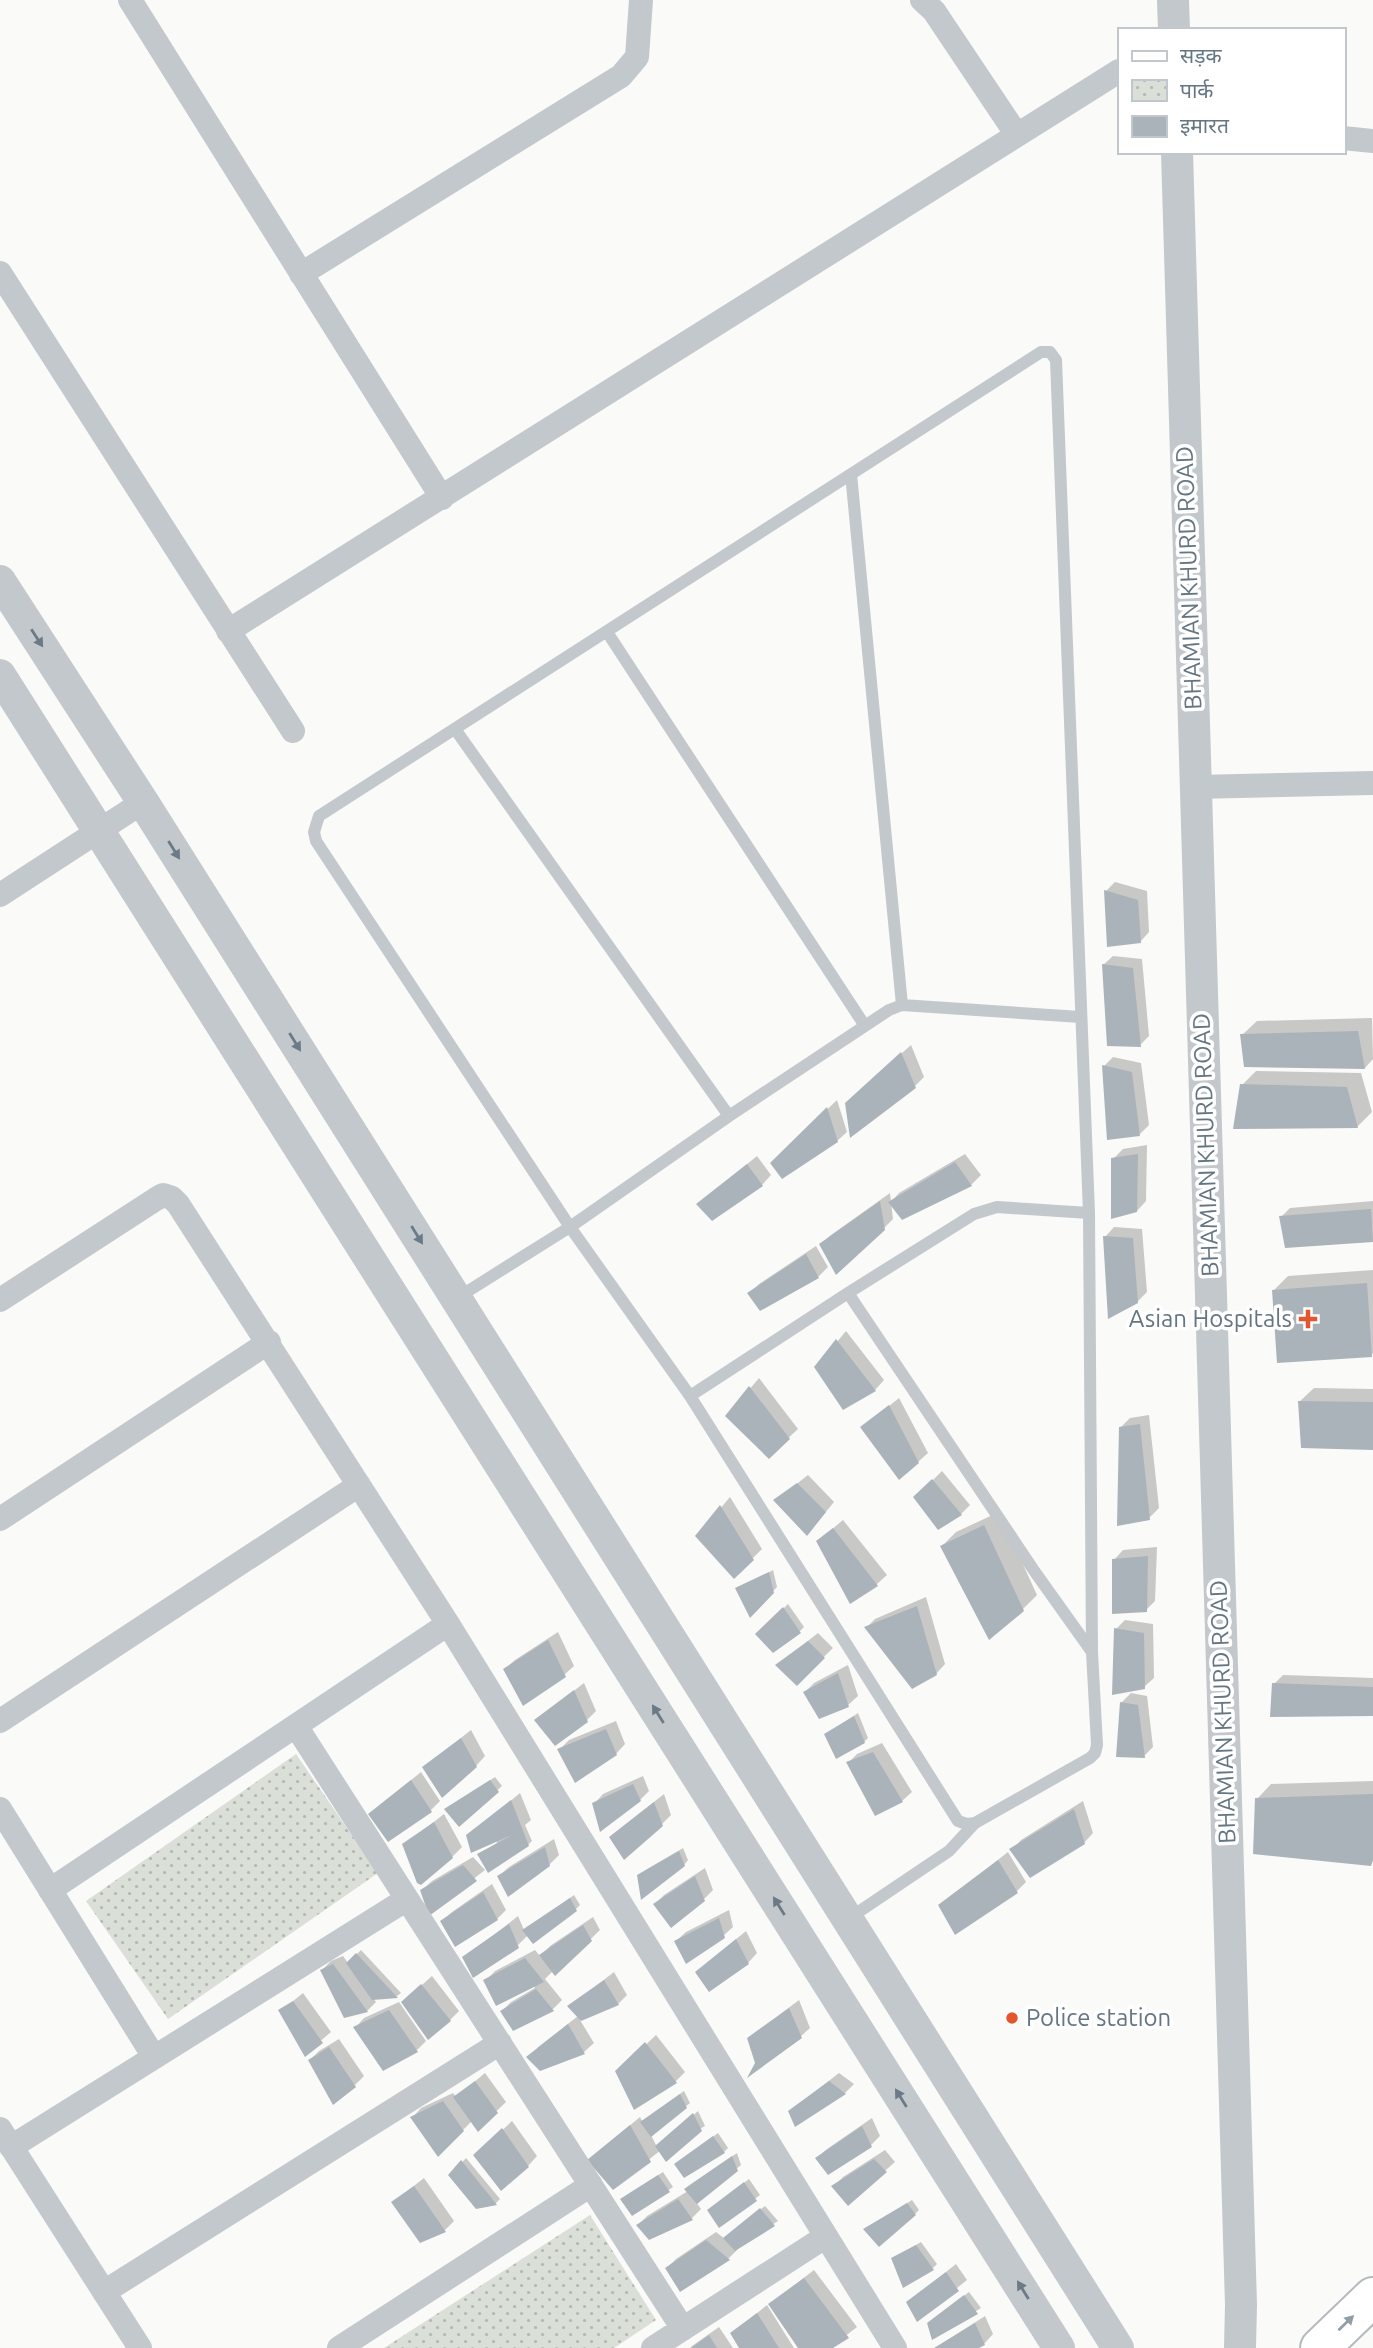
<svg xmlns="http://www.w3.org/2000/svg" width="1373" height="2348" viewBox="0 0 1373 2348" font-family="Ubuntu,'Noto Sans Devanagari',sans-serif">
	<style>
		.park { fill: url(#park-dots) }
		.shadow { fill: #0003 }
		.building { fill: #aab3b9 }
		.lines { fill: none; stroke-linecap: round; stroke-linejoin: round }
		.primary-casing { stroke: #b5babe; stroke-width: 42 }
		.service { stroke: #c3c8cc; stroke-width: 12 }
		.minor { stroke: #c3c8cc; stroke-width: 24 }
		.tertiary { stroke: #c3c8cc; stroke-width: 32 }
		.primary { stroke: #fff; stroke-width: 38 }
		.oneway { fill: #6a7a87 }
		.oneway2 { fill: #939fa8 }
		.poi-dot { fill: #e4572e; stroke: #fff; stroke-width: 2.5 }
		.labels { text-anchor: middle; stroke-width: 7; stroke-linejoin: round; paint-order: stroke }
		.street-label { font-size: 24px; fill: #657683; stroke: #fff }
		.poi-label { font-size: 24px; fill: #657683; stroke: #fff; text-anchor: end }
	</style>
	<defs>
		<pattern id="park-dots" width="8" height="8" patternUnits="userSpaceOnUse" patternTransform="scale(1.75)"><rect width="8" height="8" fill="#dadfd7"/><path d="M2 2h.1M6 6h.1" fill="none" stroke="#b4b9b4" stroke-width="1.8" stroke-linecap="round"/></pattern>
	</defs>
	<rect width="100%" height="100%" fill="#fafaf8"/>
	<path class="park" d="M296,1754L378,1873L168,2019L86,1901Z
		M590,2215L656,2320L614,2348H384Z"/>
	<path class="shadow" d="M1115,882L1147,891L1149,932L1140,942L1106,891Z
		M1113,956L1142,959L1149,1036L1140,1045L1103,965Z
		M1372,1018L1373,1059L1365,1068L1242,1035L1257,1021Z
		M911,1045L924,1077L914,1087L856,1094Z
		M1113,1057L1141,1063L1149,1125L1140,1134L1104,1066Z
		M1256,1071L1361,1073L1372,1112L1358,1126L1235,1127L1242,1085Z
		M837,1100L847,1132L837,1141L772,1163Z
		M1147,1145L1146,1201L1137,1211L1113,1159L1123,1149Z
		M965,1154L981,1175L971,1185L902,1218L891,1203L893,1219L883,1229L821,1244L831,1235L890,1193L891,1202L899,1193Z
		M757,1156L771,1175L762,1185L712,1219L698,1204Z
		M1373,1201V1240L1287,1246L1281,1217L1290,1208Z
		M1114,1227L1142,1229L1147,1292L1137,1302L1105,1237Z
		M816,1246L828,1267L818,1277L760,1308L749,1294L759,1284Z
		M1373,1270V1353L1371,1355L1274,1290L1288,1276Z
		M846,1331L884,1380L875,1390L816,1367Z
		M759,1378L798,1429L769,1456L727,1416Z
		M1314,1388L1373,1389V1448L1299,1402Z
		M899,1398L928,1453L918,1462L863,1427Z
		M1149,1415L1159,1508L1149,1518L1121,1427L1130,1418Z
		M942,1471L970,1505L961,1514L916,1497Z
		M808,1475L834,1502L816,1524L776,1500Z
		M730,1497L762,1549L734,1577L697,1536Z
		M999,1512L1037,1595L1022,1610L942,1546L956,1532Z
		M843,1520L887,1575L877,1584L851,1602L818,1541Z
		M1157,1547L1155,1601L1146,1610L1114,1560L1123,1550Z
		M773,1570L777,1587L750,1615L738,1589Z
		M926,1597L945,1664L936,1674L866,1628L875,1619Z
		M788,1604L804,1627L800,1631L758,1634Z
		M1125,1620L1153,1624L1154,1678L1144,1687L1116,1629Z
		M558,1632L574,1666L564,1675L505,1669L515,1660Z
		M818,1633L833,1648L797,1683L777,1665Z
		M848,1665L858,1696L848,1705L805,1692L814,1683Z
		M1283,1675L1373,1678V1715L1274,1684Z
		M584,1683L596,1711L587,1720H536Z
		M1131,1693L1147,1696L1153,1747L1144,1756H1118L1122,1702Z
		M858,1713L868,1738L864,1742L831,1731Z
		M616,1721L625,1744L616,1754L559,1750L569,1740Z
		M471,1730L485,1756L476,1766L424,1767Z
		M882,1743L912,1792L902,1801L848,1763L857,1754Z
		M421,1772L440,1801L431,1810L380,1805Z
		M643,1776L649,1791L640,1800L594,1804L603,1794Z
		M495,1777L502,1786L459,1825L446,1809Z
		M1373,1781V1861L1370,1865L1257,1799L1271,1784Z
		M520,1793L531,1820L525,1825L532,1841L528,1845L479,1854L497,1843L496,1840L468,1836Z
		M664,1794L671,1815L662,1824L621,1828Z
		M1083,1801L1093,1833L1084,1843L1012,1850L1021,1840Z
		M444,1814L462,1847L452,1857L404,1845Z
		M554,1839L559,1855L549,1865L499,1876L509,1867Z
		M683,1848L688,1860L684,1865L644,1871Z
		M1008,1852L1026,1882L1017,1891L940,1905Z
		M473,1857L485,1870L430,1913L422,1890L432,1881Z
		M705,1868L713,1890L704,1899L655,1904L664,1895Z
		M492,1884L506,1910L497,1919L442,1921L452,1912Z
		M574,1895L580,1905L576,1909L528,1935L517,1946L465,1958L518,1916L524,1930Z
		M729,1910L733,1927L723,1936L676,1941L686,1932Z
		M593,1917L600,1930L555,1974L553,1971L545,1979L562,2000L553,2009L502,2011L511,2002L535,1988L533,1985L486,1980L495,1971L535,1950L540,1956L550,1946Z
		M746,1931L757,1953L748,1963H707Z
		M361,1950L401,1993L397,1996L373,1998L376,2002L367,2011L322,1970L331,1961L343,1956L348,1963Z
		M614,1972L627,1995L618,2004L580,2020L594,2043L584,2052L541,2069L537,2048L578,2016L570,2006Z
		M432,1976L459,2011L450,2020L413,1993Z
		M303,1993L331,2032L305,2054L281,2011Z
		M799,2000L810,2028L800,2037L757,2063L749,2038Z
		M399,2002L426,2041L417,2050L383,2068L355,2028L364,2018Z
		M656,2035L685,2072L676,2081L635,2107L617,2072Z
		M339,2039L364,2076L355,2085L310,2060L319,2051Z
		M485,2073L506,2102L478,2129L472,2121L438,2155L412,2118L421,2108L453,2093L456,2097Z
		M839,2073L854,2084L845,2093L796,2125L790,2111Z
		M684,2091L690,2103L651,2135L657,2147L698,2111L705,2126L661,2150L613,2188L599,2151L640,2117L642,2121Z
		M872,2118L880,2136L870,2146L817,2158L827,2149Z
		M512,2121L537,2156L528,2166L476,2155Z
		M718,2133L728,2148L724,2152L681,2160Z
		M885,2150L895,2162L848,2203L834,2186L843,2177Z
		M737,2153L741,2165L696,2202L701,2209L692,2218L638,2225L647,2216L688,2191L690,2185Z
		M466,2158L500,2199L496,2203L476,2207L450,2175Z
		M663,2172L673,2187L633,2213L627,2195Z
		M424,2178L454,2221L445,2230L421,2241L393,2202Z
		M749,2179L760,2195L720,2226L714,2206Z
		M912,2200L919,2210L915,2214L866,2229Z
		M765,2206L778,2221L736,2248L737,2250L728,2259L681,2290L667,2268L676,2259L716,2232L725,2239Z
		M921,2242L937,2264L933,2268L893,2258Z
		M956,2264L967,2280L918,2319L908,2302Z
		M814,2270L857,2327L830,2348H800L770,2304Z
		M969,2292L981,2308L933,2337V2319Z
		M767,2305L794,2348H741L732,2333Z
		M985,2316L993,2334L984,2344L975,2348H935Z
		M719,2327L733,2348H690L692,2346Z"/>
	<path class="building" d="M1104,890L1138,900L1141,943L1107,947Z
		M1102,964L1133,968L1141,1047L1107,1046Z
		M1358,1031L1365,1069L1244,1067L1240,1034Z
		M901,1052L916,1088L850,1138L845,1103Z
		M1102,1065L1132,1072L1140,1136L1107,1140Z
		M1240,1084L1347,1087L1358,1128L1233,1129Z
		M827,1107L838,1142L782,1179L770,1163Z
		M1138,1154L1137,1212L1111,1219V1158Z
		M955,1162L972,1186L902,1220L888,1202Z
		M747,1164L763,1186L712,1221L696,1204Z
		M880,1201L885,1230L836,1275L819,1244Z
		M1371,1209L1373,1242L1285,1248L1279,1216Z
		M1103,1236L1133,1238L1138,1303L1108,1319Z
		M806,1254L819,1278L760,1311L747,1293Z
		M1367,1283L1372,1357L1277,1363L1272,1290Z
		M836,1339L876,1391L843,1410L814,1367Z
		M749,1386L790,1439L769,1459L725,1416Z
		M1298,1401L1373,1402V1450L1301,1448Z
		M889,1405L919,1463L899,1480L860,1427Z
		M1140,1424L1150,1520L1117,1526L1119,1427Z
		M932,1479L962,1515L938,1530L913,1497Z
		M797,1483L826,1512L807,1536L773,1500Z
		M720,1505L754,1560L734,1579L695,1536Z
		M984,1525L1024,1611L989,1640L940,1546Z
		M833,1528L878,1586L850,1604L816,1541Z
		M1148,1556L1147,1612L1112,1614V1559Z
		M769,1572L774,1593L750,1618L735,1588Z
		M917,1606L937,1675L912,1689L864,1627Z
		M783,1607L801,1633L773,1653L755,1634Z
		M1114,1628L1144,1633L1145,1689L1112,1695Z
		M548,1640L566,1677L523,1706L503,1669Z
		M808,1641L825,1658L797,1686L775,1665Z
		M838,1673L849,1707L819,1719L803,1692Z
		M1272,1683L1373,1687V1716L1270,1717Z
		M574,1690L588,1722L555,1746L534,1720Z
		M1120,1702L1138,1705L1145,1758L1116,1757Z
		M854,1716L865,1743L836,1759L824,1734Z
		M606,1729L617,1755L575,1783L557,1749Z
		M461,1738L477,1767L442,1798L422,1767Z
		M873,1752L903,1802L875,1816L846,1762Z
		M411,1780L432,1812L388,1842L368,1814Z
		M490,1780L499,1792L459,1827L444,1809Z
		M633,1784L641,1801L600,1832L592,1803Z
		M1373,1794V1860L1371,1866L1253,1854L1255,1798Z
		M511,1800L529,1846L488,1873L477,1854L514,1834L471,1853L466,1835Z
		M654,1802L663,1826L624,1860L609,1837Z
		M1074,1809L1085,1844L1030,1878L1009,1849Z
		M434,1822L453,1858L421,1885L417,1883L402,1844Z
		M545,1847L550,1866L508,1897L497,1876Z
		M679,1851L685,1866L641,1900L637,1875Z
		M998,1860L1018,1893L955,1935L938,1905Z
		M463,1865L477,1881L429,1916L420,1890Z
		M695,1876L705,1901L671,1928L653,1904Z
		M483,1892L498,1920L455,1947L440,1921Z
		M570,1898L577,1911L533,1944L522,1930Z
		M719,1918L725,1938L686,1964L674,1941Z
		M509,1924L519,1948L473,1978L462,1957Z
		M583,1925L592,1941L555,1976L539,1955Z
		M736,1939L749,1964L709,1992L695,1972Z
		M356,1953L398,1998L372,2000L346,1963Z
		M525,1958L544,1982L496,2006L483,1980Z
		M333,1964L368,2012L344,2018L320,1970Z
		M604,1980L619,2005L581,2021L567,2006Z
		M421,1984L451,2021L428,2040L401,2002Z
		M536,1989L554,2011L513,2031L500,2011Z
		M293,2001L323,2043L305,2057L278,2010Z
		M789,2008L802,2038L747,2078L755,2063L747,2038Z
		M389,2010L418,2052L383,2071L353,2027Z
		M568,2024L585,2054L540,2071L526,2057Z
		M645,2042L677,2083L634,2110L615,2071Z
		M329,2047L356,2087L333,2105L308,2060Z
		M475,2081L498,2113L478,2132L453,2097Z
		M829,2081L846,2094L795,2127L788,2111Z
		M680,2094L687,2108L651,2137L640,2122Z
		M443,2101L464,2131L438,2157L410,2117Z
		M693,2113L702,2131L666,2162L655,2146Z
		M630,2125L651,2162L613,2190L587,2160Z
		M862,2126L872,2147L828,2175L815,2158Z
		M502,2128L529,2167L501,2191L473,2155Z
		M713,2136L725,2153L684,2178L674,2164Z
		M732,2156L738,2171L697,2204L684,2189Z
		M874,2159L887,2172L848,2206L831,2186Z
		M461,2160L497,2205L476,2209L448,2175Z
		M658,2175L670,2192L632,2216L620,2199Z
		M744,2182L757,2201L719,2228L707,2210Z
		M414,2186L446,2232L420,2243L391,2202Z
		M678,2199L693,2220L649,2240L636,2225Z
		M907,2203L916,2215L879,2247L863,2229Z
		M760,2208L775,2226L735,2251L723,2238Z
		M706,2240L730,2260L680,2292L665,2268Z
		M916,2245L934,2270L903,2288L891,2258Z
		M946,2272L959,2291L917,2322L906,2302Z
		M804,2278L849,2338L833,2348H798L768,2304Z
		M964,2295L978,2314L932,2340L927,2323Z
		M757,2313L779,2348H739L730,2333Z
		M975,2323L985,2345L979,2348H934Z
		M709,2335L717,2348H691Z"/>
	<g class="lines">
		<g class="primary-casing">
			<path id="primary" d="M1320,2348L1373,2297"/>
		</g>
		<path class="service" d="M1041,352H1050L1056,360L1089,1213L1092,1652L1097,1745L1095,1753L1090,1758L975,1823L967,1824L958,1821L690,1396L570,1227L316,841L314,832L319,816Z
			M851,474L902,1005
			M607,632L865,1026
			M455,729L729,1116
			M848,1293L1035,1572L1092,1652
			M457,1298L570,1227L729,1116L889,1010L902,1005L1080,1017
			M690,1396L848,1293L974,1214L997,1207L1089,1213
			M848,1919L949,1851L975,1823"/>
		<path class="minor" d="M130,0L442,498
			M922,0L934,11L1017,135
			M1343,138L1373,141
			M0,273L293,731
			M301,274L621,76L637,57L641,0
			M228,631L1119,71
			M1195,787L1373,783
			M0,895L143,802
			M0,1300L156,1199L163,1195L172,1198L178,1204L448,1624L895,2348
			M0,1519L269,1342
			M0,1721L359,1485
			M296,1726L683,2329
			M0,1809L154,2057
			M50,1890L448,1624
			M0,2129L140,2348
			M11,2147L407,1899
			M104,2292L500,2043
			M339,2348L591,2185
			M653,2348L825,2237"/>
		<path class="tertiary" d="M1173,0L1174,30
			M1177,152L1241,2305L1240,2348
			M0,581L143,802L1118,2348
			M0,675L1059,2348"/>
		<use href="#primary" class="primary"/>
	</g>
	<defs><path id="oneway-solid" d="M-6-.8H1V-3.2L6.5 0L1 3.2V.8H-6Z" transform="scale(1.75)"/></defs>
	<g class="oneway">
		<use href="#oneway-solid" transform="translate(37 638) rotate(57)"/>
		<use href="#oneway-solid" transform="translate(174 850) rotate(58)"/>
		<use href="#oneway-solid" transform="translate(295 1042) rotate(58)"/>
		<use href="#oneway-solid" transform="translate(417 1235) rotate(58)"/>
		<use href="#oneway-solid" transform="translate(658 1714) rotate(-122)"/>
		<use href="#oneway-solid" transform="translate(779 1906) rotate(-122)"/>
		<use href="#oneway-solid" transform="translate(901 2098) rotate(-122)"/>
		<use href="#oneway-solid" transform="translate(1023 2290) rotate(-122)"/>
	</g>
	<use class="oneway2" href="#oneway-solid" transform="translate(1346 2323) rotate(-44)"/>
	<g class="poi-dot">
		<path d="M1304.5 1308.5h7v7h7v7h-7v7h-7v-7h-7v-7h7z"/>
		<circle cx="1012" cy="2018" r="7"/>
	</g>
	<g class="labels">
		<g class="street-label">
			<text transform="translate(1189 578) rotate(-92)" y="8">BHAMIAN KHURD ROAD</text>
			<text transform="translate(1206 1145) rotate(-92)" y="8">BHAMIAN KHURD ROAD</text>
			<text transform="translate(1223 1712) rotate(-92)" y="8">BHAMIAN KHURD ROAD</text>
		</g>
		<g class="poi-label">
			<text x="1292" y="1327">Asian Hospitals</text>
			<text x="1026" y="2026" text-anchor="start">Police station</text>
		</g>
	</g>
	<rect x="1118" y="28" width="228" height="126" fill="#ffffff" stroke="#c1c8cd" stroke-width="2"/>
	<rect x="1132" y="51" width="35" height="10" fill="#ffffff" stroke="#c1c8cd" stroke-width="2"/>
	<text x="1180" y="63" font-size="21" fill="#657683">सड़क</text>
	<rect x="1132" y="80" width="35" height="21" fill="url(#park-dots)" stroke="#c1c8cd" stroke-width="2"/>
	<text x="1180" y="98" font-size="21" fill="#657683">पार्क</text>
	<rect x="1132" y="116" width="35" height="21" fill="#aab3b9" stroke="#c1c8cd" stroke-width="2"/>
	<text x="1180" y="133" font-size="21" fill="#657683">इमारत</text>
</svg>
